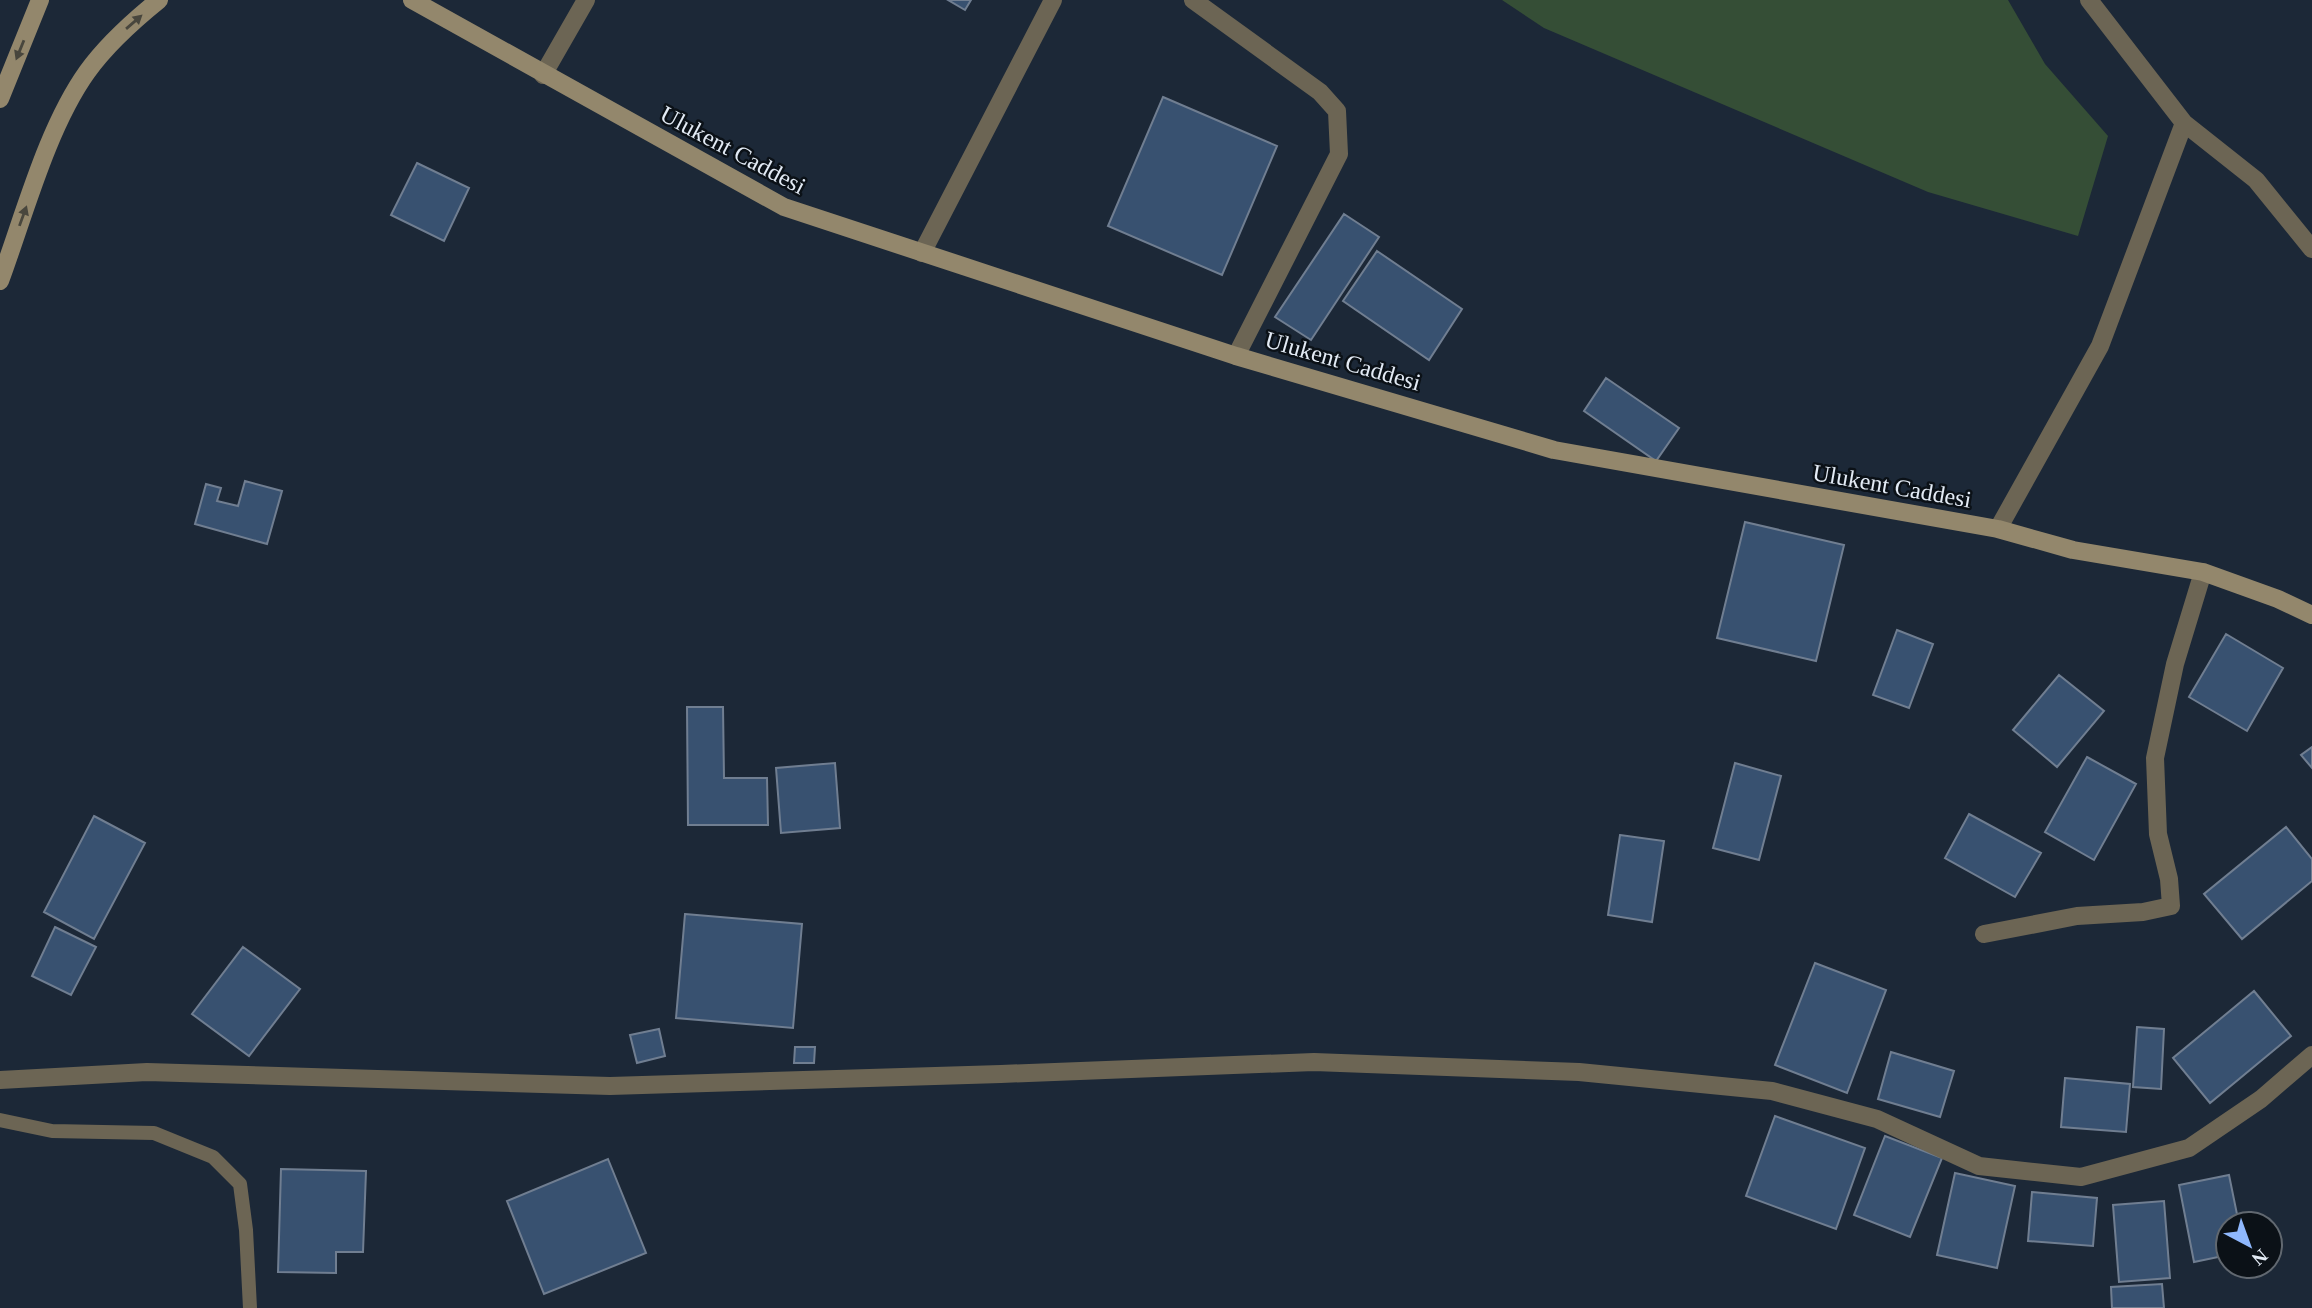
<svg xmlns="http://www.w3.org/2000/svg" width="2312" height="1308" viewBox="0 0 2312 1308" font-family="'Times New Roman',serif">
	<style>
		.park { fill: #354e36 }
		.building { fill: #385170; stroke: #707e91; stroke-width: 2 }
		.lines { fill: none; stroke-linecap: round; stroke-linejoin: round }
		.lane { stroke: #6c6554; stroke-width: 14 }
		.street { stroke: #6c6554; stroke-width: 18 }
		.secondary { stroke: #93876c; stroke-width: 18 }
		.oneway { fill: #48463d }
		.labels { text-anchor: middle; stroke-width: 5; stroke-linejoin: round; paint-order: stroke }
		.street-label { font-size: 24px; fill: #e3ebf5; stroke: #0b1117 }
	</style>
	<rect width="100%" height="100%" fill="#1c2837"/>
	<path class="park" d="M1502,0H2008L2045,64L2108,136L2078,236L1928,192L1544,28Z"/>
	<path class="building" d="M948,0H971L965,10Z
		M1163,97L1277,146L1222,275L1108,226Z
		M417,163L469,188L444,241L391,215Z
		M1344,214L1379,237L1311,340L1275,317Z
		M1377,251L1462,309L1429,360L1343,301Z
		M1606,378L1679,428L1656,461L1584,411Z
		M245,481L282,491L267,544L195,524L206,484L221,488L217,501L238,506Z
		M1745,522L1844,545L1816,661L1717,638Z
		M1897,630L1933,644L1909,708L1873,695Z
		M2226,634L2283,668L2247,731L2189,697Z
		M2059,675L2104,711L2057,767L2013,730Z
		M687,707H723L724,778H767L768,825H688Z
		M2312,747V768L2301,755Z
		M2087,757L2136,784L2094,860L2045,832Z
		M835,763L840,828L781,833L776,768Z
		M1735,763L1781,776L1759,860L1713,848Z
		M1969,814L2041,853L2015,897L1945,858Z
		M94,816L145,843L94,939L44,912Z
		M2286,827L2312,859V881L2242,939L2204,894Z
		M1620,835L1664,841L1652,922L1608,915Z
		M685,914L802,924L793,1028L676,1018Z
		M55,927L96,947L71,995L32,976Z
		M243,947L300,989L249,1056L192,1014Z
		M1815,963L1886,990L1847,1093L1775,1065Z
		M2254,991L2291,1036L2210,1103L2173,1058Z
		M2137,1027L2164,1029L2161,1089L2133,1087Z
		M659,1029L665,1056L637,1063L630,1035Z
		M795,1047H815L814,1063H794Z
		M1891,1052L1954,1071L1940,1117L1878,1099Z
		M2065,1078L2130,1084L2126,1132L2061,1127Z
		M1775,1116L1865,1148L1836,1229L1746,1196Z
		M1885,1136L1942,1158L1910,1237L1854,1215Z
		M608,1159L646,1253L544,1294L507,1201Z
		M281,1169L366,1171L363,1252H336V1273L278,1272Z
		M1955,1173L2015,1186L1997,1268L1937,1255Z
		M2229,1175L2239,1224H2228V1255L2194,1262L2179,1185Z
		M2032,1192L2097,1198L2093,1246L2028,1241Z
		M2164,1201L2170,1278L2119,1282L2113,1205Z
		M2162,1284L2164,1308H2112L2111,1287Z"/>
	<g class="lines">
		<path class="lane" d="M0,1120L52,1131L154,1133L213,1157L240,1184L246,1230L250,1308"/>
		<path class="street" d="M1193,0L1320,92L1337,111L1339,154L1236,356
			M543,75L586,0
			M2184,123L2256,180L2312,249
			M922,253L1053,0
			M1998,529L2100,346L2184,123L2089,0
			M1984,934L2077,916L2143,912L2171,906L2169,879L2158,834L2155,758L2175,664L2203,572
			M0,1080L147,1072L610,1086L1001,1074L1314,1062L1579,1072L1772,1091L1877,1119L1979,1166L2081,1177L2189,1148L2261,1099L2312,1055"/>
		<path class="secondary" d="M412,0L784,207L1236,356L1554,450L1998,529L2073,550L2203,572L2278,599L2312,615
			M0,99L40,0
			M0,281C24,216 47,128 87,72C107,44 133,21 159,0"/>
	</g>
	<defs><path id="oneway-solid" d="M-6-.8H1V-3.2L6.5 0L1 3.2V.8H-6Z" transform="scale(1.75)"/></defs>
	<g class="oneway">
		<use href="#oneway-solid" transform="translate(134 22) rotate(-41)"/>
		<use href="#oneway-solid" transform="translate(20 50) rotate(112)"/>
		<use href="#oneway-solid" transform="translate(23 216) rotate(-70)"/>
	</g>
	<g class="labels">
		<g class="street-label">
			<text transform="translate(733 150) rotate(28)" y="8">Ulukent Caddesi</text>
			<text transform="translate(1343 361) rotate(16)" y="8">Ulukent Caddesi</text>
			<text transform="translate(1892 486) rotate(10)" y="8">Ulukent Caddesi</text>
		</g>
	</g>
	<g transform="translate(2249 1245) rotate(139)"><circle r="33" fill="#0b1117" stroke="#616870" stroke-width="2"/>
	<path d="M0-5L12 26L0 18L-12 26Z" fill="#8fb8fd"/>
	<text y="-10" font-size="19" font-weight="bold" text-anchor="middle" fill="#e3ebf5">N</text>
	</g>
</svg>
